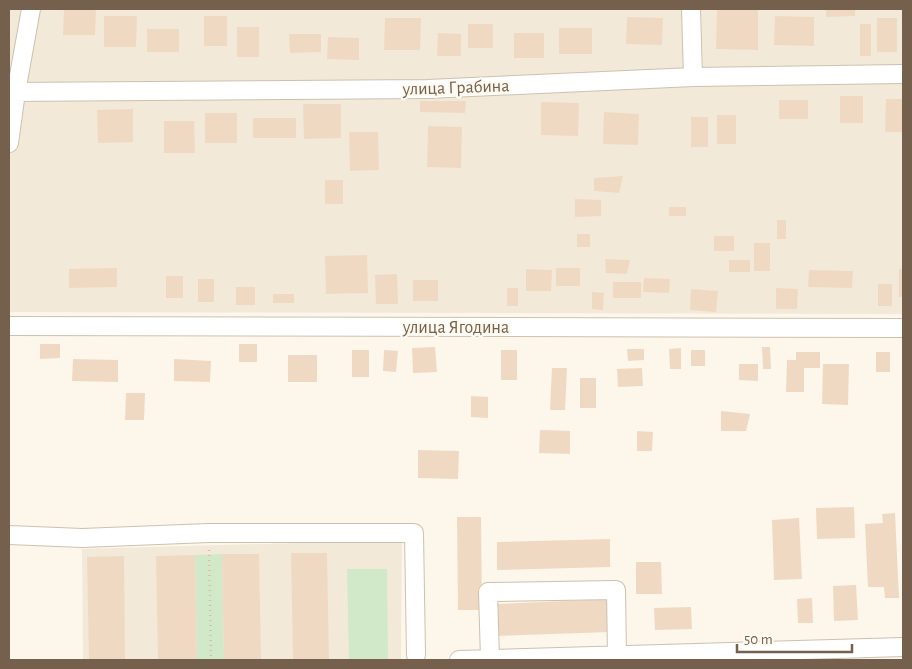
<svg xmlns="http://www.w3.org/2000/svg" width="912" height="669" viewBox="0 0 912 669" font-family="'Alegreya Sans',sans-serif">
	<style>
		.residential { fill: #f3e9d9 }
		.green { fill: #d2e9c9 }
		.building { fill: #f0d9c3 }
		.lines { fill: none; stroke-linecap: round; stroke-linejoin: round }
		.minor-casing { stroke: #cdc0b0; stroke-width: 20 }
		.path { stroke: #d5bda6; stroke-width: 2.5; stroke-dasharray: 1 4; stroke-linecap: butt }
		.minor { stroke: #fff; stroke-width: 18 }
		.labels { text-anchor: middle; stroke-width: 4.5; stroke-linejoin: round; paint-order: stroke }
		.street-label { font-size: 18px; fill: #75604e; stroke: #fefaf0 }
	</style>
	<rect width="100%" height="100%" fill="#fcf7ea"/>
	<path class="residential" d="M9,9H903V314L9,312Z
		M402,540L401,660H83L82,549Z"/>
	<path class="green" d="M222,554L224,660H197L195,555Z
		M347,569H387L388,660H349Z"/>
	<path class="building" d="M64,9H96L95,35H63Z
		M826,9H855V16L826,17Z
		M717,10H758V50L716,49Z
		M104,16H137L136,47H104Z
		M204,16H227V46H204Z
		M775,16L814,17V46L774,45Z
		M627,17L663,18L662,45L626,44Z
		M385,18H421L420,50H384Z
		M877,18H897V52H877Z
		M468,24H493V48H468Z
		M860,24H871V56H860Z
		M237,27H259V57H237Z
		M559,28H592V54H559Z
		M147,29H179V52H147Z
		M438,33L461,34V56H437Z
		M514,33H544V58H514Z
		M289,34H321V52L290,53Z
		M328,37L359,38V60L327,59Z
		M840,96H863V123H840Z
		M886,99H903V132H885Z
		M779,100H808V119H779Z
		M420,101H466L465,113L420,112Z
		M541,102L579,103L578,136L541,135Z
		M303,104H341V138L304,139Z
		M133,109V142L98,143L97,110Z
		M604,112L639,114L638,145L603,144Z
		M205,113H237V143H205Z
		M717,115H736V144H717Z
		M691,117H708V147H691Z
		M253,118H296V138H253Z
		M164,121H194L195,153H164Z
		M428,126L462,127L461,168L427,167Z
		M349,132H378L379,170L350,171Z
		M623,176L619,193L594,191V178Z
		M325,180H343V204H325Z
		M575,199L601,200V216L575,217Z
		M669,207H686V216H669Z
		M777,220H786V239H777Z
		M577,234H590V247H577Z
		M714,236H734V251H714Z
		M754,243H770V271H754Z
		M367,255L368,293L326,294L325,256Z
		M605,259L630,260L627,274L606,273Z
		M729,260H750V272H729Z
		M117,268V287L69,288V269Z
		M556,268H580V286H556Z
		M526,269L552,270L551,291H526Z
		M899,269H903V296L899,297Z
		M809,270L853,271L852,288L808,287Z
		M397,274L398,304H376L375,275Z
		M166,276H183V298H166Z
		M644,278L670,279L669,293L643,292Z
		M198,279H214V302H198Z
		M413,280H438V301H413Z
		M613,282H641V298H613Z
		M878,284H892V306H878Z
		M236,287H255V305H236Z
		M507,288H518V306H507Z
		M776,288L798,289L797,309H776Z
		M691,289L718,291L716,312L690,310Z
		M592,292L604,293L603,310L592,309Z
		M273,294H294V303H273Z
		M40,344H60V358L40,359Z
		M239,344H257V362H239Z
		M435,347L437,372L413,373L412,348Z
		M762,347H770L771,369H763Z
		M681,348V369H670L669,349Z
		M627,349H644V360L628,361Z
		M352,350H369V377H352Z
		M384,350L398,351L396,372L383,371Z
		M501,350H517V380H501Z
		M691,350H705V366H691Z
		M796,352H820V368H804V392H786L787,360H796Z
		M876,352H890V372H876Z
		M288,355H317V382H288Z
		M73,359L118,360V382L72,381Z
		M174,359L211,361L210,382L174,381Z
		M739,364H758V381L739,380Z
		M823,364H849L848,405L822,404Z
		M552,368H567L565,410H550Z
		M642,368L643,386L618,387L617,369Z
		M580,378H596V408H580Z
		M126,393H145L144,420H125Z
		M471,396L488,397V418L471,417Z
		M721,411L750,414L746,431H721Z
		M540,430L570,431V454L539,453Z
		M637,431L653,432L652,451H637Z
		M418,450L459,451L458,479L418,478Z
		M854,507L855,538L817,539L816,508Z
		M895,513L899,598H885L884,587H868L865,524L883,523L882,514Z
		M457,517H481L482,610H458Z
		M799,518L802,579L774,580L772,520Z
		M610,539V567L497,570V542Z
		M291,553H327L329,660H293Z
		M222,554H259L261,660H224Z
		M195,555L197,660H158L156,556Z
		M124,556L125,660H89L87,557Z
		M636,562H661L662,594H636Z
		M856,585L858,620L834,621L833,586Z
		M812,598L813,623H798L797,599Z
		M611,599V632L497,636L496,604Z
		M691,607L692,629L655,630L654,608Z"/>
	<g class="lines">
		<g class="minor-casing">
			<path id="minor" d="M691,9L693,77
				M9,92L428,89L693,77L903,74
				M9,143L16,92L31,9
				M9,326L903,328
				M9,535L82,538L209,533H414L416,655
				M490,659L488,592L616,590L617,655
				M459,660L903,647"/>
		</g>
		<path class="path" d="M209,550L211,660"/>
		<use href="#minor" class="minor"/>
	</g>
	<g class="labels">
		<g class="street-label">
			<text transform="translate(456 87) rotate(-2)" y="6">улица Грабина</text>
			<text x="456" y="333">улица Ягодина</text>
		</g>
	</g>
	<rect width="912" height="669" fill="none" stroke="#75604e" stroke-width="20"/>
	<path d="M737 644v8h115v-8" fill="none" stroke="#75604e" stroke-width="2.5"/>
	<text x="744" y="644" font-size="15" fill="#75604e" stroke="#fefaf0" stroke-width="4" paint-order="stroke">50 m</text>
</svg>
